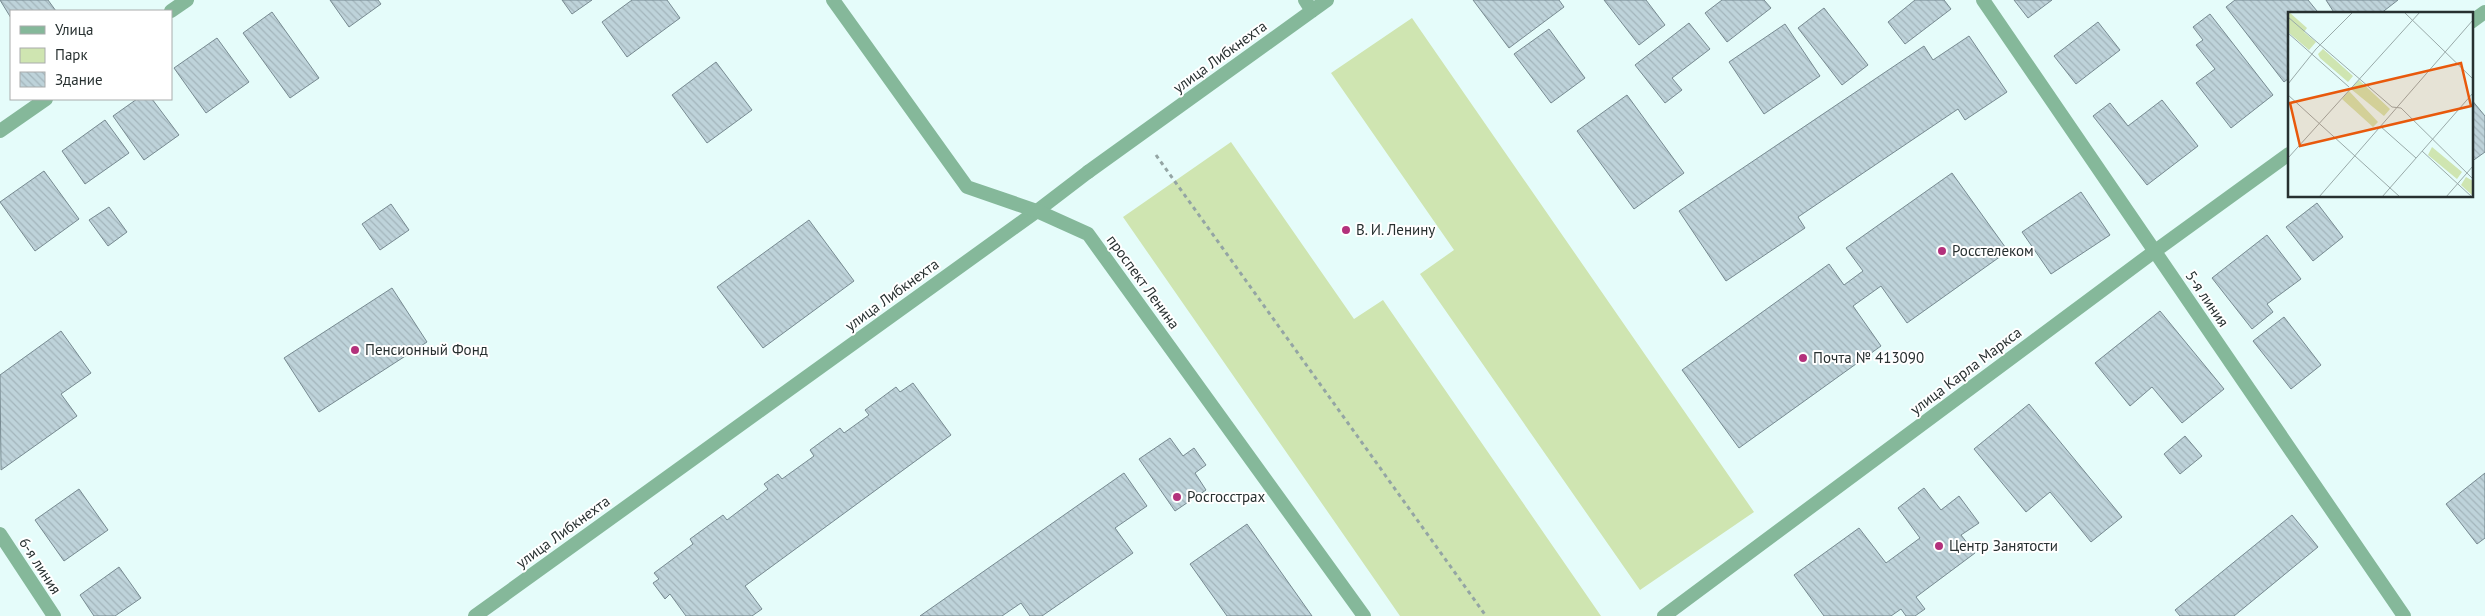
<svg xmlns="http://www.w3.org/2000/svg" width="2485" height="616" viewBox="0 0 2485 616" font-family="'PT Sans',sans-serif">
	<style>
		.park { fill: #cfe5b1 }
		.building { fill: url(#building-back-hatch); stroke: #778a91 }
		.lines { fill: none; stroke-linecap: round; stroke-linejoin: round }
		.path { stroke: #94a5a4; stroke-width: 3; stroke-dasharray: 4 4; stroke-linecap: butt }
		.pedestrian { stroke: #85b89a; stroke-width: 14 }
		.minor { stroke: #85b89a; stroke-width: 14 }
		.tertiary { stroke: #85b89a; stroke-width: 14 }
		.poi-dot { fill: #b3317c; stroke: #fff; stroke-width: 2 }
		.labels { text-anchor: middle; stroke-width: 4; stroke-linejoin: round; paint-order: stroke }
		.street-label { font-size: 15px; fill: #273030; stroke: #fff }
		.poi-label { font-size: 15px; fill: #273030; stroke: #fff; text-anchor: start }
		.inset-road { fill: none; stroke: #99aaa9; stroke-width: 1 }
		.view { fill: #e8590c; fill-opacity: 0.15; stroke: #e8590c; stroke-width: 2.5 }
		.inset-edge { fill: none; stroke: #273030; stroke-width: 2.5 }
	</style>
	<defs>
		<pattern id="building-back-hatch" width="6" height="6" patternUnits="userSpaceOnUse" patternTransform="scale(1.25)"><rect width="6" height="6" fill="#bed3da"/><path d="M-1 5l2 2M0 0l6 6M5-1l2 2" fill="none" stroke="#a3b5bb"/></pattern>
	</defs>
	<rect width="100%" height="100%" fill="#e5fcfa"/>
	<path class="park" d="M1412,18L1754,512L1640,590L1420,274L1454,250L1331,73Z
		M1231,142L1354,319L1383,300L1601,616H1400L1123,217Z"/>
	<path class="building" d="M0,0H48L56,11H11V18Z
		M330,0H378L381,4L349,27Z
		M562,0H592L572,14Z
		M632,0H667L680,18L627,57L602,22Z
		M1473,0H1559L1564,7L1509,48Z
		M1604,0H1646L1665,25L1639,45Z
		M1722,0H1764L1771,8L1727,42L1705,13Z
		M1915,0H1944L1951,9L1905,44L1888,22Z
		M2014,0H2052L2028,18Z
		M2235,0H2308L2317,11L2313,14H2289V78L2284,82L2226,7Z
		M2326,0H2398L2380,14H2335Z
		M1824,8L1868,65L1842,85L1798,28Z
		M272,12L319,78L290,98L243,33Z
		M2210,14L2273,95L2231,128L2196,83L2215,69L2196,45L2203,40L2193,27Z
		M2098,22L2120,50L2076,84L2054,56Z
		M1689,23L1710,49L1672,78L1682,90L1665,103L1635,65Z
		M1785,24L1820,76L1764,114L1729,62Z
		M1549,29L1585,78L1551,103L1514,54Z
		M1969,36L2007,92L1965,120L1958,109L1798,217L1805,228L1726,281L1679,211L1924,46L1933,60Z
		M217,38L249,82L206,113L174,68Z
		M716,62L752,110L707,143L672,95Z
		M1627,95L1684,173L1634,209L1577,131Z
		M137,99H152L179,135L144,160L113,116Z
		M2471,99L2485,116V152L2471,162Z
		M2162,100L2198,146L2147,185L2093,116L2110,103L2128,126Z
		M105,120L129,153L85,184L62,151Z
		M44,171L79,219L35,251L0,202Z
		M1952,173L2008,251L1907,323L1881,286L1853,306L1881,346L1739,448L1682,370L1829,264L1844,285L1863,271L1846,248Z
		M2081,192L2110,235L2051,274L2022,232Z
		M2317,203L2343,237L2313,261L2286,227Z
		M391,204L409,230L380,250L362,224Z
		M109,207L127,232L108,246L89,220Z
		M809,220L854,281L763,348L717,287Z
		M2267,235L2301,279L2267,304L2273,312L2252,329L2212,278Z
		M392,288L427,342L319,412L284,358Z
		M2160,311L2224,389L2182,423L2152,387L2130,406L2095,363Z
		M2284,317L2321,365L2291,389L2253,341Z
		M61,331L91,373L61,394L77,416L1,470L0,375Z
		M913,383L951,435L745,586L762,609L752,616H686L670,594L665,599L653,583L659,579L654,573L693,544L690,539L723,515L727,520L768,489L764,484L778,474L782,479L814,456L810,450L840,428L844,433L869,415L865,410L896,387L900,392Z
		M2029,404L2122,517L2091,542L2050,492L2026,512L1974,449Z
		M2185,436L2202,456L2180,474L2164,454Z
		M1170,438L1183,456L1194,448L1206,465L1195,473L1206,490L1175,511L1139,459Z
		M1124,473L1147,506L1115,528L1133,553L1042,616H1030L1021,603L1002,616H920Z
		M2485,473V538L2477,544L2446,504Z
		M1924,488L1941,510L1959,496L1979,523L1961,535L1975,553L1916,597L1925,609L1915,616H1906L1901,609L1891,616H1824L1794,575L1859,528L1886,563L1920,538L1898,508Z
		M79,489L108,530L64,561L35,520Z
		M2292,515L2318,547L2234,616H2180L2175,610Z
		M1247,524L1312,616H1227L1190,564Z
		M119,567L141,598L115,616H94L80,595Z"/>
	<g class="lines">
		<path class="path" d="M1156,155L1486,616"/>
		<path class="pedestrian" d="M1305,0L1312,11
			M1088,172L1327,0"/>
		<path class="minor" d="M1983,0L2404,616
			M171,11L187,0
			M2471,22L2485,12
			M0,131L46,99
			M0,534L54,616
			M475,616L1037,211L1088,172
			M1664,616L2155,251L2289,154"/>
		<path class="tertiary" d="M833,0L967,187L1037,211L1088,234L1364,616"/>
	</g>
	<g class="poi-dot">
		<circle cx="1346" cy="230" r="5"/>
		<circle cx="1942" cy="251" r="5"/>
		<circle cx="355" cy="350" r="5"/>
		<circle cx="1803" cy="358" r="5"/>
		<circle cx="1177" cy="497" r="5"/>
		<circle cx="1939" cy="546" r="5"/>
	</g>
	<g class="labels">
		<g class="street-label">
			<text transform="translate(1220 57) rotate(-36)" y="5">улица Либкнехта</text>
			<text transform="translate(1143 282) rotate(54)" y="5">проспект Ленина</text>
			<text transform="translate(892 295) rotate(-36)" y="5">улица Либкнехта</text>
			<text transform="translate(2207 299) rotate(56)" y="5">5-я линия</text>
			<text transform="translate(1966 371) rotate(-37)" y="5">улица Карла Маркса</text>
			<text transform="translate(563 532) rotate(-36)" y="5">улица Либкнехта</text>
			<text transform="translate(40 566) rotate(57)" y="5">6-я линия</text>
		</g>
		<g class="poi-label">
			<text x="1356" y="235">В. И. Ленину</text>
			<text x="1952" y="256">Росстелеком</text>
			<text x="365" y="355">Пенсионный Фонд</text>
			<text x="1813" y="363">Почта № 413090</text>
			<text x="1187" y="502">Росгосстрах</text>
			<text x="1949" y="551">Центр Занятости</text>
		</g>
	</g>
	<g transform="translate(2288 12)">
		<rect width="185" height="185" fill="#e5fcfa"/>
		<path d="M1,0L19,16L16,20L28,30L21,38L0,20ZM35,37L65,64L60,70L32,46L30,42ZM71,68L102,97L96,104L63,77ZM61,79L90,110L85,115L54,87ZM144,135L174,160L169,167L140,143ZM178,165L185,169V184L173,173Z" fill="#cfe5b1"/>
		<path class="inset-road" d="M116,0L185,67M0,5L104,95L113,96L185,167M0,21L61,75M0,72L28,37L65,0M0,83L112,185M92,114L128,146M134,139L184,185M0,146L132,0M31,185L185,8M94,185L185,81M158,185L185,154"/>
		<path class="view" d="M173,51L183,94L12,134L2,91Z"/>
		<rect width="185" height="185" class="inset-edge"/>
	</g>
	<rect x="10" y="10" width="162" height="90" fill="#ffffff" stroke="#a9acac"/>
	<rect x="20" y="26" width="25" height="8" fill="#85b89a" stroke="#a9acac"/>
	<text x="55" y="35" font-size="15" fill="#273030">Улица</text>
	<rect x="20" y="48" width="25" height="15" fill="#cfe5b1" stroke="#a9acac"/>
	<text x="55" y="60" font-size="15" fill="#273030">Парк</text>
	<rect x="20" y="72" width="25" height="15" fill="url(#building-back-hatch)" stroke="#a9acac"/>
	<text x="55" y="85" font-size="15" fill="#273030">Здание</text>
</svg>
